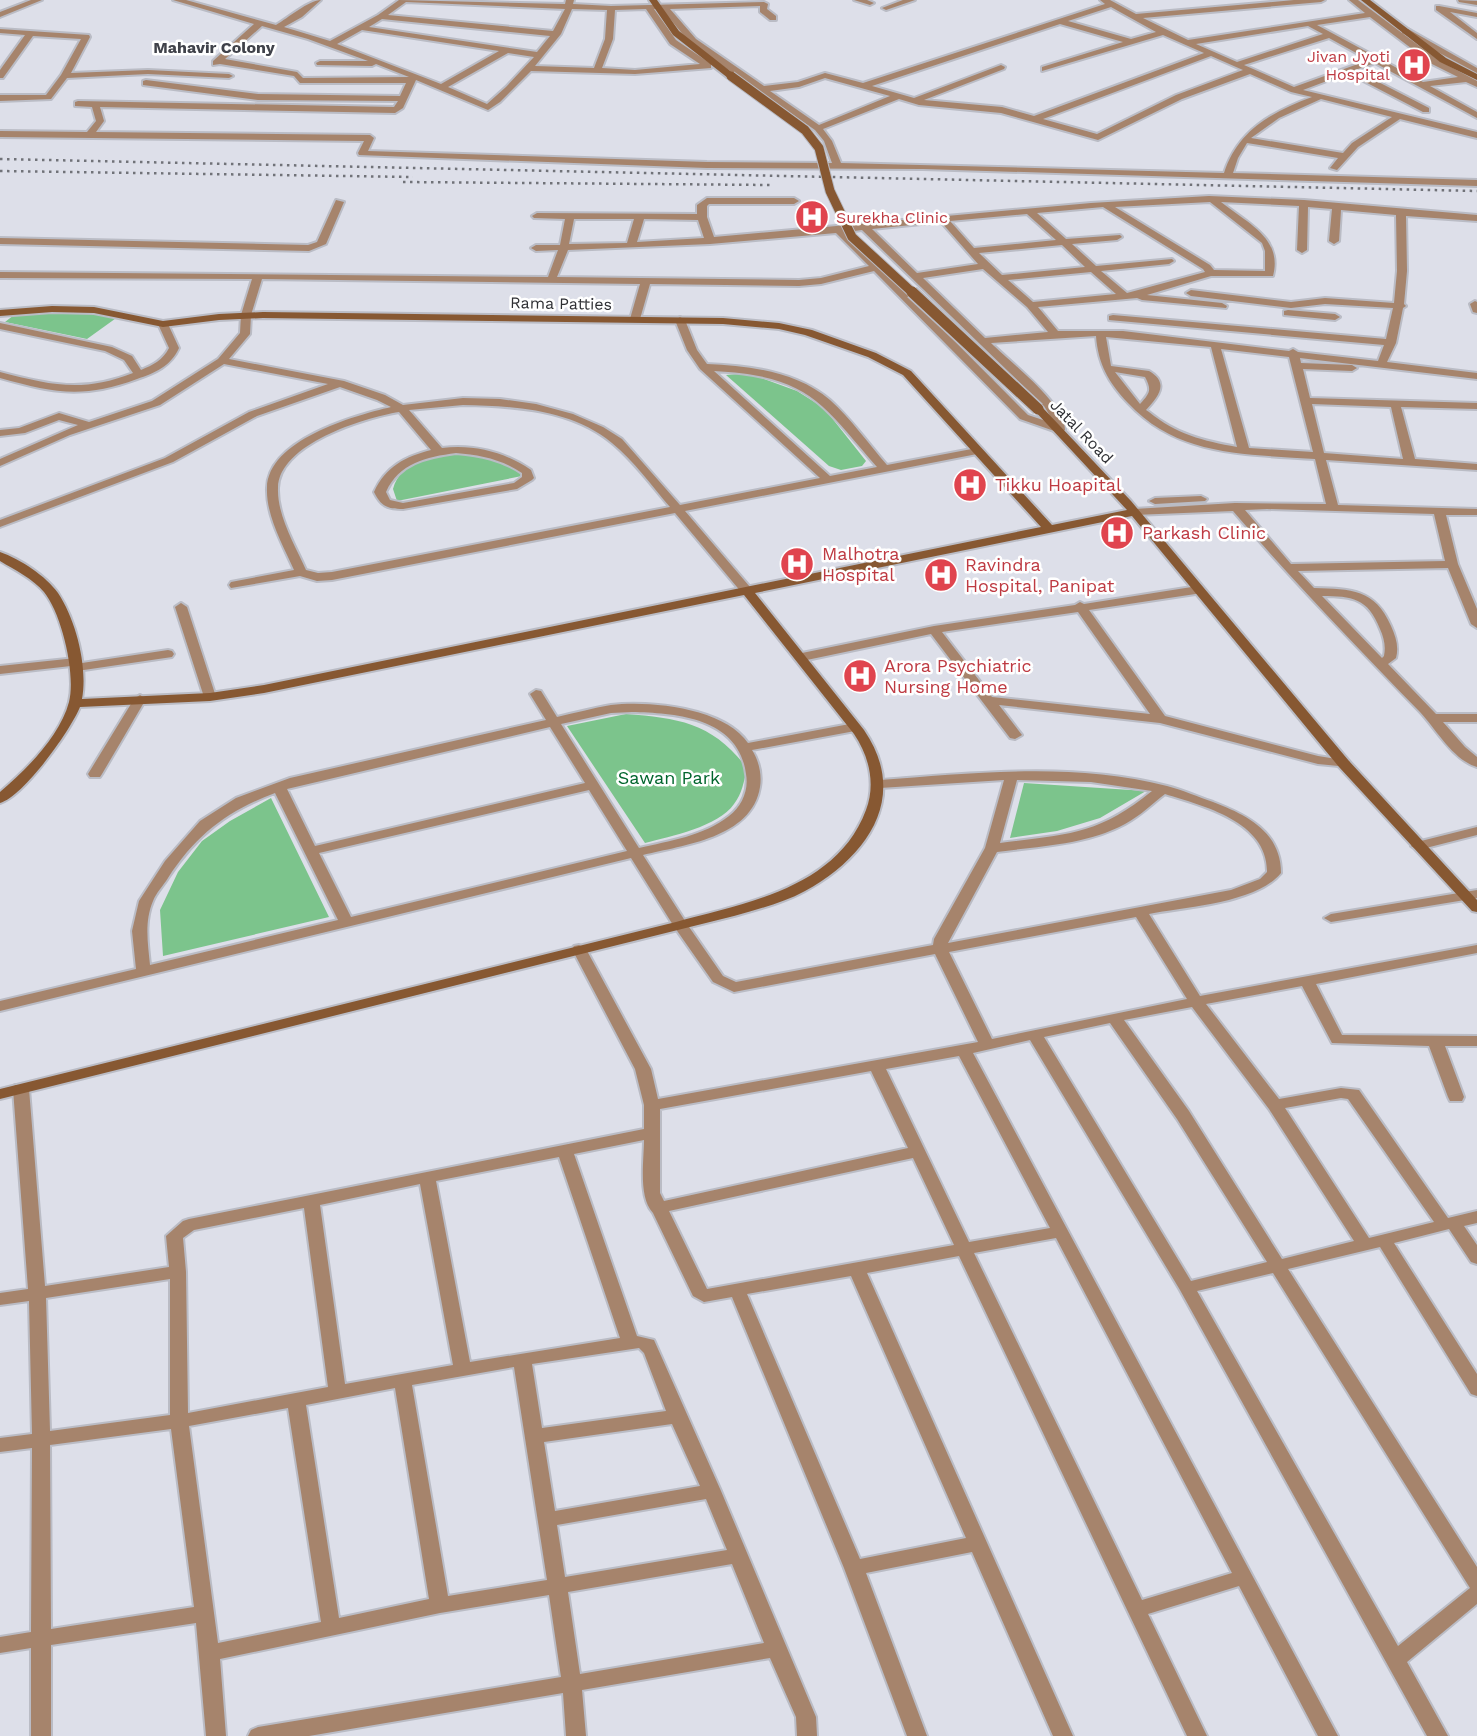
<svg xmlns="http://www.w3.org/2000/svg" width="1477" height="1736" viewBox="0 0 1477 1736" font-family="'Work Sans',sans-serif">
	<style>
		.green { fill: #7cc48c }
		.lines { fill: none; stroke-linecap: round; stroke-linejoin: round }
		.street-casing { stroke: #babcc5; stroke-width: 4 }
		.secondary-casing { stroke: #babcc5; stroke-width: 4 }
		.street { fill: #a6846c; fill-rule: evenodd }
		.secondary { fill: #875832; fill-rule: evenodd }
		.rail { stroke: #707278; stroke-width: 2.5; stroke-dasharray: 2.5 4.5; stroke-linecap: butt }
		.secondary-bridge-far1-casing { stroke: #babcc5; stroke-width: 11; stroke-linecap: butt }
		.secondary-bridge-casing { stroke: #babcc5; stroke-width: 14; stroke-linecap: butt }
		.secondary-bridge-far1 { stroke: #875832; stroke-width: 9 }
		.secondary-bridge { stroke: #875832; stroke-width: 11 }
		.labels { text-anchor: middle; stroke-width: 5; stroke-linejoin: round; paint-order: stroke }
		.far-neighbourhood-label { font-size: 16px; font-weight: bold; fill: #40424a; stroke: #fff }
		.far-health-label { font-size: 16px; fill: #be3a42; stroke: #fff; text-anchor: end }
		.far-street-label { font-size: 16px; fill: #2e2f33; stroke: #fff }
		.health-label { font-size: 18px; fill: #be3a42; stroke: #fff; text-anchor: start }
		.park-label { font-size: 18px; fill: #01652d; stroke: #fff }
	</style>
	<rect width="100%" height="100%" fill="#dddfe9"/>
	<path class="green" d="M82,312L119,316L87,339L5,322L14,315Z
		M748,373L797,391L824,408L866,461L862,466L841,470L829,466L726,375Z
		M459,454C483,456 509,458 527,475L397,501L393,489C401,460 433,457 459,454Z
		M626,714C679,718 713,723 747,768C744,781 742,794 734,804C718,827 671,836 645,843L567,726Z
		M1024,783L1146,791L1100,818L1057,831L1010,838Z
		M271,798L329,917L163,956L160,910L178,872L202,841L230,821Z"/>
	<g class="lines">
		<g class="street-casing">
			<path id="street" d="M31,0H42L0,17V12Z
				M173,0H186L276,25C288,18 309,0 321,0L302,17L284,27L330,41L378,15L399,0L565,4L566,0H574L573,4L611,6L764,2L768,4L767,9L776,16V20H770L760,12V6L670,9L696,39L764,86L798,82L825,73L863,83L1105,4L1100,0H1110L1136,14L1294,0H1325L1321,2L1143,18L1188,40L1365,13L1349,0H1358L1438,60L1477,81V87L1466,82L1430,86L1477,112V118L1375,63L1355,70L1429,108V112H1423L1348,73L1303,90L1477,132V138L1400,119L1358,147L1337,170L1330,168L1338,158L1247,143L1238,158L1233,173L1477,180V186L923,169L707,168L359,155L358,153L364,141L0,137V131L87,132L96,121L92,107L75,106V102L78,101L394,107L398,101L258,100L143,85V81L146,80L258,94L400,96L406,83H300L294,76L220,64L213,65V61L254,24ZM406,2L565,9L553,31L388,15ZM1111,7L1156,32L1131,39L1068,21ZM572,9L607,10L605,39L594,68L535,66L561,34ZM646,9L670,44L700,64L635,70L602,68L613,39L615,10ZM654,9H662L690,43L815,130L824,141L832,163L707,162L368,151L374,138L370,135L96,132L104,121L100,107L395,113L403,108L416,80L488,110L500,102L531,71L635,74L711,68V64L676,40ZM1370,17L1432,64L1458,77L1423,82L1317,25ZM382,19L550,36L537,52L369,27ZM1060,24L1123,42L1042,67V71L1163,35L1204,53L1034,116L1002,107L924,100L1004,69L1005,67L1001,65L914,98L872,86ZM262,26L308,39L368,61H320L316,63L317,65L372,66L376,64L409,77L303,78L297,72L225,59ZM1308,26L1323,34L1237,62L1196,44ZM362,30L499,51L441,84L337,44ZM1329,38L1369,60L1294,87L1244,65ZM508,53L534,57L506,87L487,104L448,87ZM1211,56L1243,70L1176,95L1097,134L1043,119ZM1250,74L1291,92L1312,97C1272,112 1238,130 1224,173L841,163L832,141L823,129L899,99L919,105L1001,113L1098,140L1182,99ZM825,78L890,96L819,125L770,91L799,87ZM1321,99L1392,117L1352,143L1343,153L1251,138L1279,118Z
				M854,0H867L874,3L870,5Z
				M903,0H915L886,10L882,8Z
				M1458,0L1477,1V5L1459,2Z
				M1439,6L1477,13V17L1450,12L1477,33V39L1436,10V6Z
				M0,29L89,35L90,37L71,73L148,70L229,74L233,76L229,78L148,74L67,78L51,99L0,101V95H46L61,75L81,39L33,36L3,78H0V70L25,35L0,33Z
				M1402,29H1408L1477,68V73L1402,33Z
				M1209,196L1304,200L1477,215V221L1406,216L1407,271L1404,304L1406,306L1403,308L1396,343L1387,362L1477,373V379L1300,358L1301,363L1352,365L1357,368L1352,371L1303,369L1310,398L1477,403V409L1401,407L1415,459L1477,464V470L1326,460L1338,505L1477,509V515H1446L1458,564L1477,609V628L1471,624L1448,568L1298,571L1314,588C1351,589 1375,589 1391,626C1396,637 1399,647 1396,658L1388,664L1436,714H1477V722H1443L1465,747L1477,757V767C1453,760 1436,729 1420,712C1356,646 1293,581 1233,511L1134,515L1128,512L1134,509L1235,503L1326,504L1315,459C1247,454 1178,457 1128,403C1109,383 1098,364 1096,336L991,343C1010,362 1065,404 1065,430L1060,433L1020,419L874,271L821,284L799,286L650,284L640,319L635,322L630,319L640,284L262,279L251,315L250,334L229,359L344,381L385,395L403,405L463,398L500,399L536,404L573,414L603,427L622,439L680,505L820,478L700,369L687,350L675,320L680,317L685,320L697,350L707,364C750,366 796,371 830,400C851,419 868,443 887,465L977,448L983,451L977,454L685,511L750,587L752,590L750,593H742L675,513L332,580L317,581L300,576L231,588L229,585L231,582L294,570C283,545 266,516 267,488C268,440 353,416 391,407L377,400L340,387L257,416L173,462L0,527V520L165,458L249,412L328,384L224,364L160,405L70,435L0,466V459L78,425L59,420L25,433L0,436V430L19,428L59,413L89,422L152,401L218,359L240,333L241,315L252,279L0,278V272L548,277L558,250L536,251L531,248L536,245H560L565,219L534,218L532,216L537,213L697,214V205L707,198H794L799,201L794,204H709L707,206V217L714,237L1091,203ZM1210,202L1262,243L1265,251V271L1214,270L1210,265L1115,207ZM1221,202L1299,206L1297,250L1302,253L1307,250L1308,207L1332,209L1329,241L1334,244L1339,241L1341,210L1396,215L1397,271L1394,303L1325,298L1291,302L1191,290L1186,293L1191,296L1291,308L1325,304L1393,308L1386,339L1113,315L1109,316V320L1384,345L1378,361L1298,352L1293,349L1289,351L1123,331H1058L1038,307L1137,298L1142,300L1226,308L1227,306L1222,303L1147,295L1211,276H1273C1283,238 1247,223 1221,202ZM1103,207L1203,269L1205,272L1127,293L1101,271L1169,264L1174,261L1172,259L1096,266L1072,244L1117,240L1122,237L1120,235L1066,239L1037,213ZM1027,214L1056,240L974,248L950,221ZM574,219H634L627,243L569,244ZM644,219L698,220L704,238L637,242ZM941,222L978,264L917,273L872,229ZM862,230L1044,406L1055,424L1028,415L846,232ZM836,233L869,266L821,278L799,280L557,277L568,250L710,244ZM1062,245L1085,267L1002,275L979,253ZM983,269L1027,307L1048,332L985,338L923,278ZM1091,272L1116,294L1033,302L1008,280ZM1106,337L1211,347L1237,447C1203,441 1176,434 1149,412L1146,410C1158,397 1170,383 1149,371L1111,366ZM1221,349L1289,357L1313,452L1249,448ZM714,371C808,376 820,401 877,467L830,476ZM1115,372L1145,377C1152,390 1150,393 1140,404ZM1312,404L1391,407L1403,459L1324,453ZM463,405C513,406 571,409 612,443C634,461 651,485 670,507L332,572L318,573L306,570C295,545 277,516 278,488C279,444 363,418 399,412L431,450C405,457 386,466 374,492C381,506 387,509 403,509L517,489L532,480L534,478L531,470C505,452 473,444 442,448L409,410ZM456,453C480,455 501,459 522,473V477L514,483L403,503L390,500L386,492C399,463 426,457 456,453ZM1267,509L1434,514L1445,561L1291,564L1245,510ZM1322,596C1352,596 1368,598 1380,629C1384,638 1386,646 1384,656L1382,658Z
				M336,200L344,202L326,244L309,251L0,244V238L308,245L317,242Z
				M1475,301L1477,302V313L1473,312L1470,304Z
				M1288,310L1335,314L1340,317L1335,320L1284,315V311Z
				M163,321L168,324L179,348C171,366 155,373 137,379C83,399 54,393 0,378V372C51,385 82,393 133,373L124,360L105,351L0,329V323L112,347L132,356L141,370C153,365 163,360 169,348L158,324Z
				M1201,496L1207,499L1205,501L1155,504L1149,501L1155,498Z
				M1198,586L1202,587L1204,590L1202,593L1089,610L1165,716L1318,756L1349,761L1351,764L1349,767L1318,764L1160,723L999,705L1022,735L1015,739L1010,738L931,634L802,661L796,657L802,653L934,626L1075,605L1080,602L1084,604ZM1078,612L1150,714L992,697L942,632Z
				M181,603L187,607L216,697L215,700H205L204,697L175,607Z
				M168,650L172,651L174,654L172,657L77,671L73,670L71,666L0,674V666L76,658L82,663Z
				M536,690L541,691L557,717C575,713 593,708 611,705C649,700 725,708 748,743L855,723L861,727L855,731L752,750C759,761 762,775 760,787C752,838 683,845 643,855L687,924L723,976L736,982L933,945L934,939L985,848L1004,780L880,788L873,784L880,780C974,773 1074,762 1167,786C1183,790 1198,797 1213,802C1247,815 1281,832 1281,873C1257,903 1186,907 1149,914L1200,996L1477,945V953L1316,984L1342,1035L1477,1036V1046H1445L1464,1097L1462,1101H1450L1448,1097L1429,1046L1332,1043L1302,986L1206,1004L1279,1099L1341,1088L1359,1090L1448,1218L1477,1211V1223L1464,1226L1477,1245V1264L1471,1262L1449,1229L1394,1243L1477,1374V1396L1471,1394L1380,1247L1288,1269L1477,1567V1604L1407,1662L1448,1736H1427L1180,1290L1030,1040L973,1053L1338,1736H1318L1239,1586L1148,1614L1207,1736H1187L959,1256L867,1273L1073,1736H1053L972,1552L866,1573L927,1736H907L844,1568L732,1297L704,1302L693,1296L653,1213C638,1197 644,1161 644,1140L574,1154L637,1336L654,1340L721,1491L816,1717L817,1736H797L796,1717L770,1658L582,1690L586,1736H566L563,1693L309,1736H248L251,1730L258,1727L561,1677L549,1595L440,1613L220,1659L226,1736H206L196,1623L51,1645V1736H31V1648L0,1653V1637L31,1632L32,1448L0,1452V1438L32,1434L29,1301L0,1305V1293L28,1289L13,1089L15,1085H27L29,1089L45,1286L169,1267L166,1236L183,1221L189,1219L644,1129V1105L635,1069L572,949L574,946L579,945L586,949L651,1069L658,1099L978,1042L935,954L734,992L713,982L673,925L631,858L0,1011V1001L136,969L132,931L139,901L165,861L200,821L236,798L290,778L546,720L530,694ZM632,712C677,713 739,718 746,774C749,790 742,806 729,816C704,836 669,841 639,848L561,724L611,713ZM550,727L585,783L315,846L287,789ZM1017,780L1091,782L1152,791C1097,836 1067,834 1000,843ZM589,790L627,851L351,917L319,853ZM275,793L338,920L150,965C148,944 144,922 153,901C156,893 163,886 168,878C196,835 227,811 275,793ZM1165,794C1204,806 1268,822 1267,872L1260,879L1231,890L948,943L997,852C1040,846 1086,845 1125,824C1140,816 1152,804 1165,794ZM1136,917L1187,999L992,1039L949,952ZM1192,1007L1269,1109L1354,1241L1282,1259L1189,1111L1124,1020ZM1110,1023L1177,1119L1267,1262L1191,1281L1044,1037ZM959,1056L1050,1228L969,1242L886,1069ZM871,1071L908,1148L664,1201L660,1193V1109ZM1341,1098L1348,1099L1434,1222L1369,1238L1285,1108ZM559,1157L620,1338L470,1362L436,1181ZM913,1158L954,1245L707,1289L669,1211ZM420,1184L453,1365L345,1384L320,1205ZM304,1208L328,1387L188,1413L186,1272L183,1238L194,1230ZM1056,1238L1232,1573L1142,1600L974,1253ZM1273,1273L1470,1588L1398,1646L1197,1291ZM851,1276L966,1538L860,1559L747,1294ZM170,1279V1415L50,1431L46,1298ZM639,1348L644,1353L666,1411L542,1428L532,1364ZM514,1367L547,1580L448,1596L412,1385ZM395,1388L429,1599L339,1618L306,1405ZM288,1408L321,1622L218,1643L189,1426ZM672,1424L700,1486L555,1511L544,1442ZM171,1429L194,1607L51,1629L50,1445ZM706,1499L727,1550L565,1577L557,1525ZM732,1564L764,1643L580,1674L568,1592Z
				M140,695L146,699L102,774L100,777H90L88,774L134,699Z
				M1477,827V835L1418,850L1411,846L1413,843Z
				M1477,890V898L1331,922L1324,918L1331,914Z"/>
		</g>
		<g class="secondary-casing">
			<path id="secondary" d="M649,0H657L679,31L734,74V78H728L673,35Z
				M1361,0H1370L1446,58L1477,74V80L1440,62Z
				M52,306L94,307L163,321L219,314L263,312L723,318L779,323L812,330L876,353L911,371L1052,525L1127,510L1033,409L1038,406L1042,407L1131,501L1349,761L1477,900V912L1472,911L1339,767L1132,516L755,593L864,730C910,797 867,857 805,891C783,903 758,909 734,916L0,1099V1089L676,922C746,903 837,888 866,810C876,784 869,756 854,734L744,595L264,693L210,701L80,707C70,731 24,796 0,803V792C26,770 60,736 69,702C76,675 62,614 44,592C33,579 15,570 0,561V552C20,559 46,576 58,593C76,620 88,667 82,699L210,693L264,685L1041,527L903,375L868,357L805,335L779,329L723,324L263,318L219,320L163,327L94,313L52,312L0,316V310Z"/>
		</g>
		<use href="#street" class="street"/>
		<use href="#secondary" class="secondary"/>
		<path class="rail" d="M0,159L1477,191
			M0,171L413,177
			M403,182L770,185"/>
		<g class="secondary-bridge-far1-casing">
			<path id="secondary-bridge-far1" d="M731,76L805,130L819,148L830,191L852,237L914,294"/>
		</g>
		<g class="secondary-bridge-casing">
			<path id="secondary-bridge" d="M912,292L1038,409"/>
		</g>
		<use href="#secondary-bridge-far1" class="secondary-bridge-far1"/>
		<use href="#secondary-bridge" class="secondary-bridge"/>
	</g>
	<defs>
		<g id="hospital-disc" transform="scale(1.75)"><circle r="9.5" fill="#e0444e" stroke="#fff"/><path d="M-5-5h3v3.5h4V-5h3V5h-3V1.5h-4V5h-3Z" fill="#fff"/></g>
	</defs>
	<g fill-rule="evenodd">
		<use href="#hospital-disc" x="1414" y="65"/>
		<use href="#hospital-disc" x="812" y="217"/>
		<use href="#hospital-disc" x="970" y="485"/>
		<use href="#hospital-disc" x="1117" y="533"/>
		<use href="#hospital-disc" x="797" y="564"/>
		<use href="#hospital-disc" x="941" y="575"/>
		<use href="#hospital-disc" x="860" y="676"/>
	</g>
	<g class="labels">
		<g class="far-neighbourhood-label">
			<text x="214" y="53">Mahavir Colony</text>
		</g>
		<g class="far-health-label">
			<text x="1390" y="62">Jivan Jyoti<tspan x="1390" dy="18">Hospital</tspan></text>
			<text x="836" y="223" text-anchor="start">Surekha Clinic</text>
		</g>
		<g class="far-street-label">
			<text transform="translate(561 303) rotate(1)" y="6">Rama Patties</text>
			<text transform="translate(1082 431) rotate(46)" y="6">Jatal Road</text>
		</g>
		<g class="health-label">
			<text x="995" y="491">Tikku Hoapital</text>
			<text x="1142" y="539">Parkash Clinic</text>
			<text x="822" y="560">Malhotra<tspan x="822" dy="21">Hospital</tspan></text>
			<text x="965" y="571">Ravindra<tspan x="965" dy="21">Hospital, Panipat</tspan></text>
			<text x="884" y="672">Arora Psychiatric<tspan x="884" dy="21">Nursing Home</tspan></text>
		</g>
		<g class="park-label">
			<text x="669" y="784">Sawan Park</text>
		</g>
	</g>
</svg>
